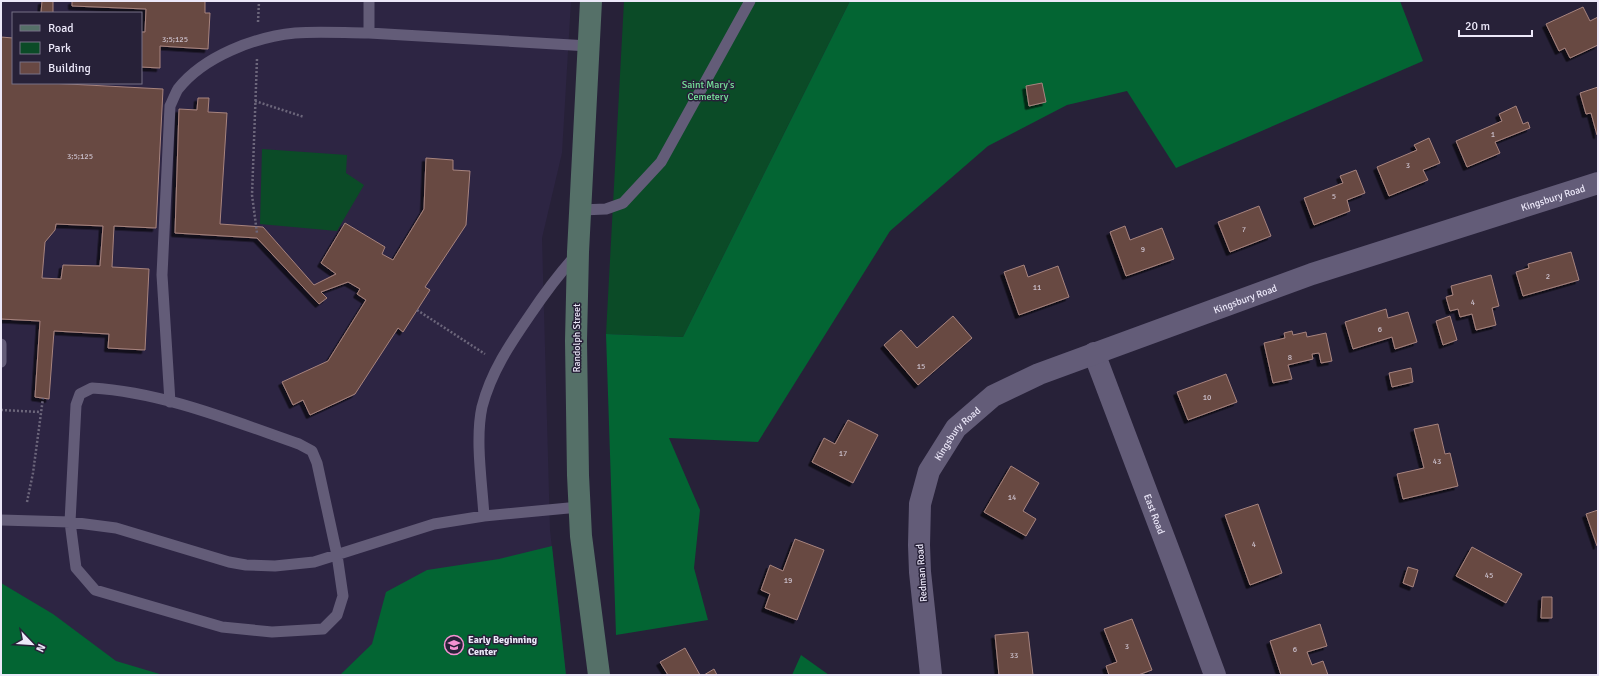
<svg xmlns="http://www.w3.org/2000/svg" width="1599" height="676" viewBox="0 0 1599 676" font-family="Signika,sans-serif">
	<style>
		.built { fill: #2d2543; fill-rule: evenodd }
		.green { fill: #0b4b27 }
		.forest { fill: #036533 }
		.building { fill: #684843; stroke: #a7847e; fill-rule: evenodd; filter: url(#shadow) }
		.lines { fill: none; stroke-linecap: round; stroke-linejoin: round }
		.path { stroke: #6c667b; stroke-width: 2.5; stroke-dasharray: 2 2; stroke-linecap: butt }
		.service { stroke: #635c78; stroke-width: 11 }
		.minor { stroke: #635c78; stroke-width: 22 }
		.secondary { stroke: #557068; stroke-width: 22 }
		.labels { text-anchor: middle; stroke-width: 3; stroke-linejoin: round; paint-order: stroke }
		.number-label { font-size: 8px; fill: #cbc0cc }
		.park-label { font-size: 10px; fill: #77e49b; stroke: #272138 }
		.street-label { font-size: 10px; fill: #ece8f9; stroke: #272138 }
		.poi-label { font-size: 10px; font-weight: bold; fill: #ece8f9; stroke: #272138; text-anchor: start }
	</style>
	<defs>
		<filter id="shadow"><feDropShadow dx="-3.5" dy="3.5" stdDeviation="0" flood-color="#0009"/></filter>
	</defs>
	<rect width="100%" height="100%" fill="#272138"/>
	<path class="built" d="M1,1H571L562,153L542,238L550,530L566,675H1ZM13,13H141V83H13Z"/>
	<path class="green" d="M624,1H850L683,337L606,334Z
		M262,149L347,155L346,173L364,185L337,231L260,224Z"/>
	<path class="forest" d="M850,1H1400L1423,61L1176,168L1127,91L1067,105L988,146L890,231L758,442L669,438L700,510L694,568L708,620L616,635L606,334L683,337Z
		M552,546L566,675H340L372,644L386,592L427,570L499,559Z
		M1,583L53,614L116,661L163,675H1Z
		M801,655L829,675H792Z"/>
	<path class="building" d="M42,1H53V13H41Z
		M72,1H205V13H210L208,49L160,46V68L141,67V32H145L146,9L72,6Z
		M1583,7L1590,21L1598,17V45L1570,58L1565,48L1559,51L1546,24Z
		M1,37L13,38V83H49L163,89L156,228L114,226L112,267L149,269L145,350L108,348L109,334L54,331L49,399L35,397L40,321L1,319ZM56,224L103,226L100,266L63,265L61,279L42,278L45,242L55,230Z
		M1042,83L1046,102L1029,106L1026,86Z
		M1598,87V135H1597L1591,113L1586,114L1580,93Z
		M198,98H209L208,112L227,113L220,224L263,227L314,285L336,274L321,263L345,223L385,247L382,254L393,260L424,209L426,158L453,160V170L470,171L466,225L425,287L430,290L403,332L398,328L355,394L310,415L303,400L293,405L282,382L328,361L366,300L357,294L360,289L348,282L321,292L327,298L319,304L257,238L175,233L179,109L197,110Z
		M1516,106L1523,124L1528,122L1530,128L1495,142L1500,153L1467,167L1456,141L1502,121L1499,114Z
		M1429,138L1440,163L1423,170L1428,180L1389,196L1377,167L1417,150L1414,145Z
		M1356,170L1365,193L1347,200L1350,211L1314,225L1304,198L1343,183L1340,176Z
		M1259,206L1271,236L1230,252L1218,222Z
		M1125,226L1130,240L1162,228L1174,259L1126,276L1110,232Z
		M1571,252L1579,280L1523,296L1516,272L1529,268L1528,264Z
		M1024,265L1028,277L1058,266L1069,297L1019,315L1004,272Z
		M1491,275L1499,306L1492,308L1496,325L1476,330L1472,314L1460,317L1458,309L1450,311L1446,297L1453,295L1451,286Z
		M1386,309L1388,318L1408,312L1417,342L1395,349L1392,337L1353,349L1345,322Z
		M953,316L972,338L918,385L884,345L901,330L917,348Z
		M1450,316L1457,340L1443,345L1436,321Z
		M1292,331L1293,335L1306,332L1307,337L1326,333L1332,361L1321,363L1319,353L1312,354L1313,359L1288,365L1292,379L1273,383L1264,343L1285,338L1284,333Z
		M1411,368L1413,382L1392,387L1389,373Z
		M1226,374L1237,402L1188,420L1177,392Z
		M848,420L878,435L853,483L812,462L824,438L835,444Z
		M1438,424L1445,454L1450,453L1458,486L1403,499L1397,474L1424,468L1414,429Z
		M1011,466L1039,483L1023,511L1036,519L1026,536L984,512Z
		M1258,504L1282,573L1250,585L1225,515Z
		M1598,510V545L1597,546L1586,514Z
		M795,539L824,550L797,620L765,608L770,594L761,590L770,565L783,571Z
		M1472,547L1522,574L1506,603L1456,576Z
		M1408,567L1418,570L1413,587L1403,583Z
		M1542,597H1552V618H1541Z
		M1132,619L1152,670L1138,675H1109L1106,666L1117,662L1104,629Z
		M1320,624L1327,646L1307,652L1312,665L1323,661L1328,675H1281L1270,641Z
		M1028,632L1033,675H999L995,635Z
		M685,648L700,675H668L660,662Z
		M714,669L717,675H704Z"/>
	<g class="lines">
		<path class="path" d="M258,22L259,1
			M257,59L252,195L257,233
			M255,101L304,117
			M417,310L485,354
			M1,410L40,412
			M27,502L33,473L43,398"/>
		<path class="service" d="M369,33L589,46
			M581,210L606,209L623,203L661,162L750,1
			M1,344V362
			M92,388C162,392 233,421 299,444L312,451L317,463L337,555L343,596L337,615L323,629L272,632L222,627L95,590L76,568L70,522L76,405L80,394Z
			M170,402L162,275L170,106C173,100 175,94 178,89C204,56 255,37 295,33C319,31 345,33 369,33V1
			M484,516L579,507
			M1,520L70,522L116,528L229,562L246,565L275,566L314,562L434,524L484,516C482,483 475,439 482,407C491,372 510,344 530,315C544,294 559,274 576,255"/>
		<g class="minor">
			<path id="s1" d="M1094,353L1175,567L1215,675"/>
			<path id="s2" d="M931,675L920,572L919,545L920,504L929,471L956,428L993,396L1039,374L1312,274L1598,183"/>
		</g>
		<path class="secondary" d="M591,1L578,252L576,341L578,475L581,536L599,675"/>
	</g>
	<defs>
		<g id="school-ring" transform="scale(1)"><circle r="9.5" fill="#272138" stroke="#f591d2" stroke-width="1.5"/><path d="M0-5L7-2L0 1L-7-2ZM-4 1L0 2.5L4 1V4Q0 6-4 4Z" fill="#f591d2"/></g>
	</defs>
	<g fill-rule="evenodd">
		<use href="#school-ring" x="454" y="645"/>
	</g>
	<g class="labels">
		<g class="number-label">
			<text x="175" y="42">3;5;125</text>
			<text x="1493" y="137">1</text>
			<text x="80" y="159">3;5;125</text>
			<text x="1408" y="168">3</text>
			<text x="1334" y="199">5</text>
			<text x="1244" y="232">7</text>
			<text x="1143" y="252">9</text>
			<text x="1548" y="279">2</text>
			<text x="1037" y="290">11</text>
			<text x="1473" y="305">4</text>
			<text x="1380" y="332">6</text>
			<text x="1290" y="360">8</text>
			<text x="921" y="369">15</text>
			<text x="1207" y="400">10</text>
			<text x="843" y="456">17</text>
			<text x="1437" y="464">43</text>
			<text x="1012" y="500">14</text>
			<text x="1254" y="547">4</text>
			<text x="1489" y="578">45</text>
			<text x="788" y="583">19</text>
			<text x="1127" y="649">3</text>
			<text x="1295" y="652">6</text>
			<text x="1014" y="658">33</text>
		</g>
		<g class="park-label">
			<text x="708" y="88">Saint Mary's<tspan x="708" dy="12">Cemetery</tspan></text>
		</g>
		<g class="street-label">
			<text dy="4" stroke="none"><textPath href="#s2" startOffset="900">Kingsbury Road</textPath></text>
			<text dy="4" stroke="none"><textPath href="#s2" startOffset="576">Kingsbury Road</textPath></text>
			<text transform="translate(576 338) rotate(-90)" y="4">Randolph Street</text>
			<text dy="4" stroke="none"><textPath href="#s2" startOffset="253">Kingsbury Road</textPath></text>
			<text dy="4" stroke="none"><textPath href="#s1" startOffset="172">East Road</textPath></text>
			<text transform="translate(921 573) rotate(-94)" y="4">Redman Road</text>
		</g>
		<g class="poi-label">
			<text x="468" y="643">Early Beginning<tspan x="468" dy="12">Center</tspan></text>
		</g>
	</g>
	<rect width="1599" height="676" fill="none" stroke="#ece8f9" stroke-width="4"/>
	<rect x="12" y="12" width="130" height="72" fill="#272138" stroke="#767185"/>
	<rect x="20" y="25" width="20" height="6" fill="#557068" stroke="#767185"/>
	<text x="48" y="32" font-size="12" fill="#ece8f9">Road</text>
	<rect x="20" y="42" width="20" height="12" fill="#0b4b27" stroke="#767185"/>
	<text x="48" y="52" font-size="12" fill="#ece8f9">Park</text>
	<rect x="20" y="62" width="20" height="12" fill="#684843" stroke="#767185"/>
	<text x="48" y="72" font-size="12" fill="#ece8f9">Building</text>
	<g transform="translate(32 644) rotate(115)" stroke="#272138" stroke-width="3" paint-order="stroke">
	<path d="M0-3L7 15L0 10L-7 15Z" fill="#ece8f9"/>
	<text y="-6" font-size="11" font-weight="bold" text-anchor="middle" fill="#ece8f9">N</text>
	</g>
	<path d="M1459 30v6h73v-6" fill="none" stroke="#ece8f9" stroke-width="2"/>
	<text x="1465" y="30" font-size="12" fill="#ece8f9" stroke="#272138" stroke-width="3" paint-order="stroke">20 m</text>
</svg>
